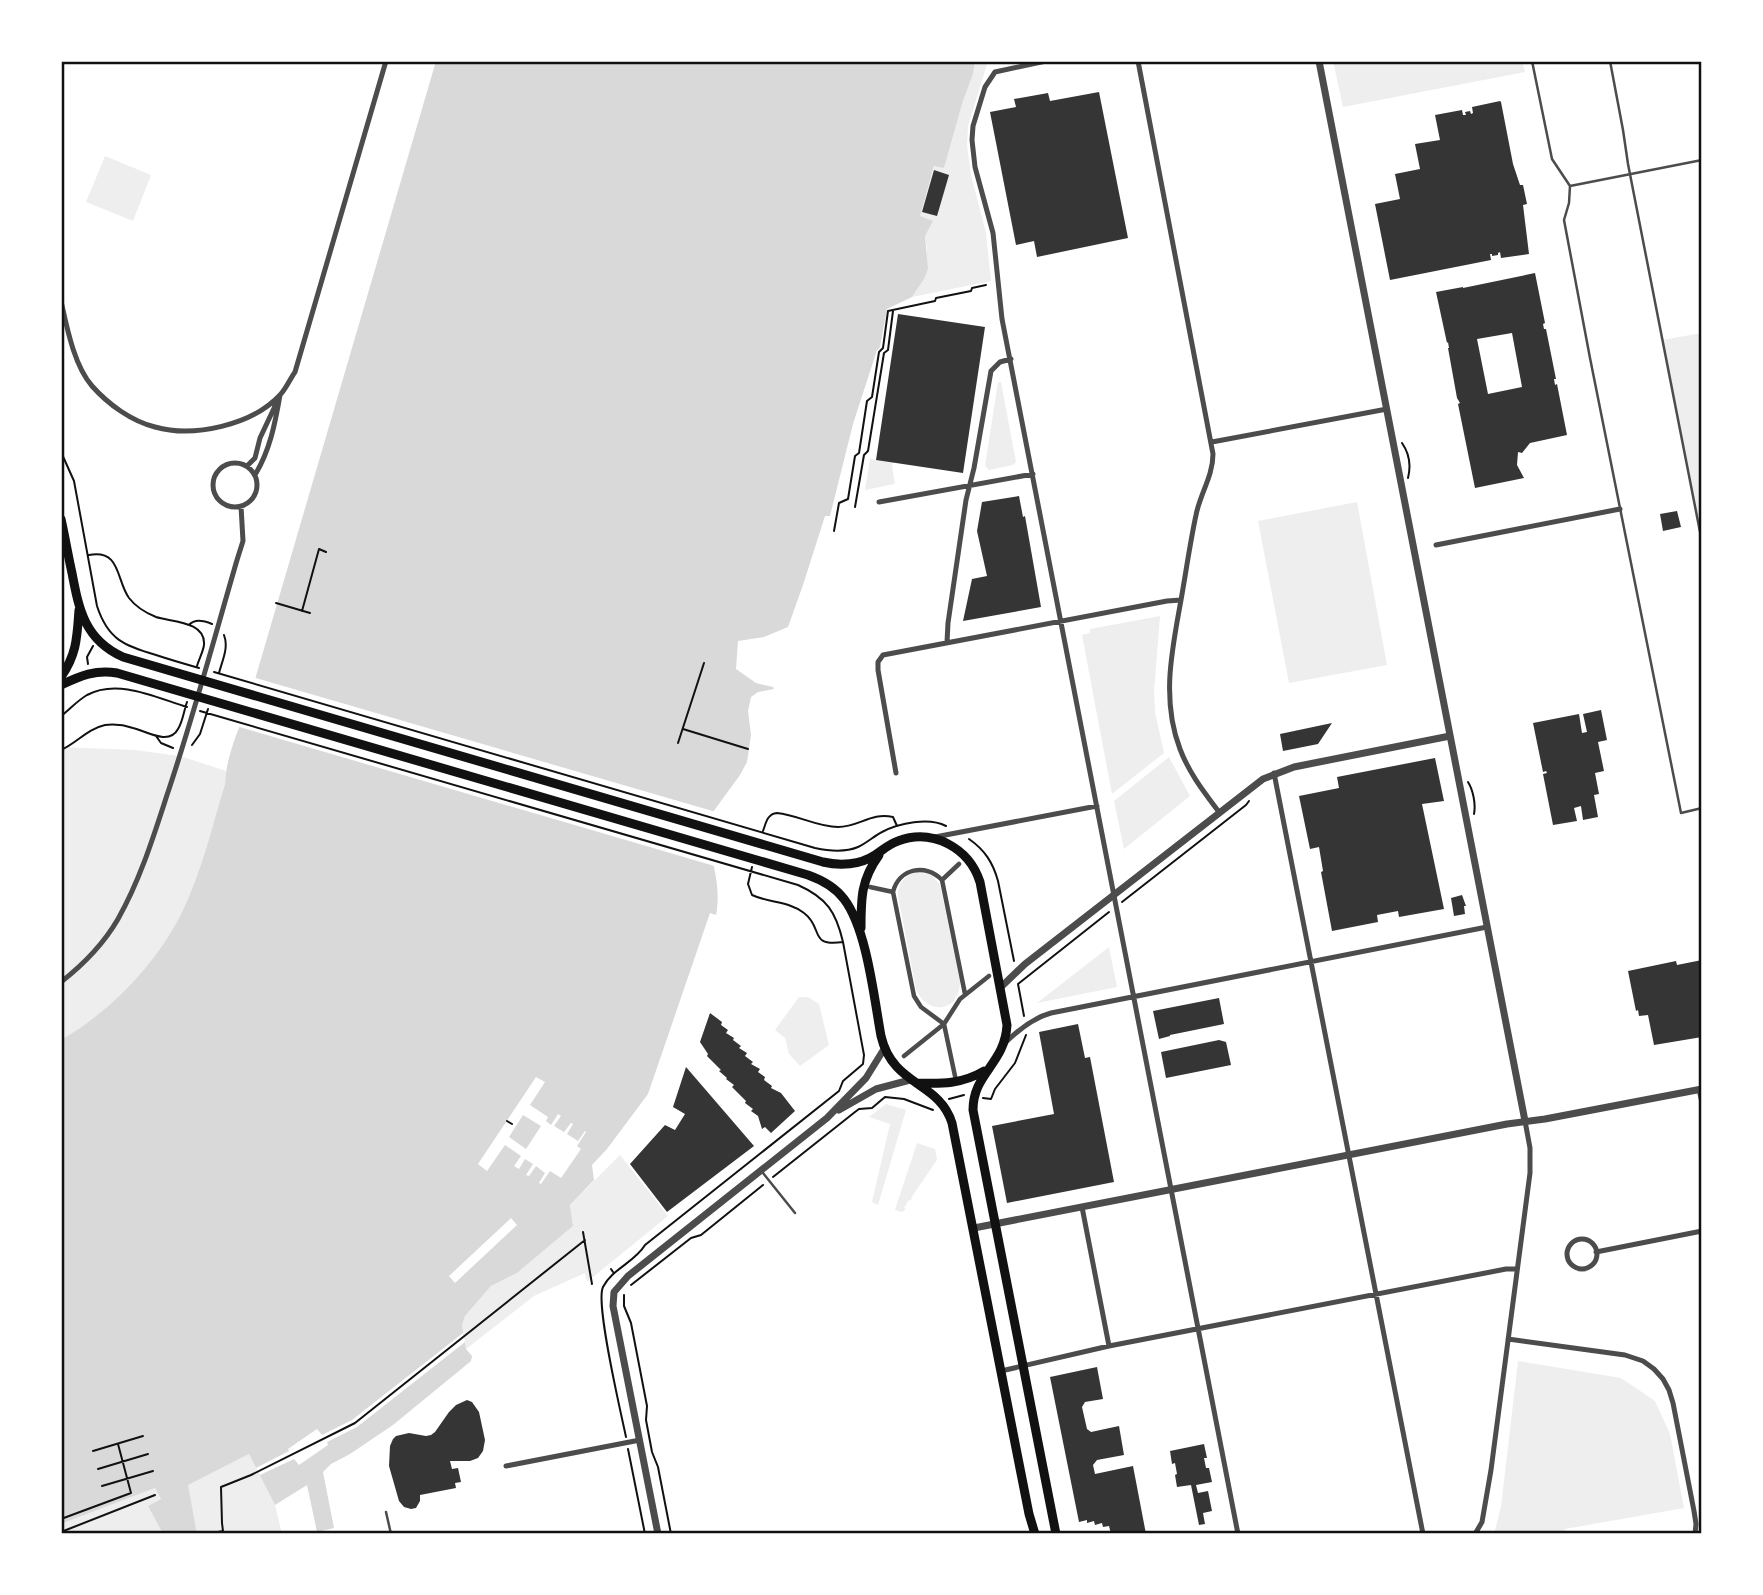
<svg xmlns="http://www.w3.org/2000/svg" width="1763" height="1595" viewBox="0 0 1763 1595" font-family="'Work Sans',sans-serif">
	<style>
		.green { fill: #eee }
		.water { fill: #d9d9d9 }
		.pier { fill: #fff; fill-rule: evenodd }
		.building { fill: #353535; fill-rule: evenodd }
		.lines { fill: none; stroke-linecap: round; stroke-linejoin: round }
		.path { stroke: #111; stroke-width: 2 }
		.service { stroke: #4c4c4c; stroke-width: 2.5 }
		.pedestrian { stroke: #4c4c4c; stroke-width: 4.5 }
		.minor { stroke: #4c4c4c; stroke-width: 5 }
		.tertiary { stroke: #4c4c4c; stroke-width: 7 }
		.primary { stroke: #111; stroke-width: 9 }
		.neatline { fill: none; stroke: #111; stroke-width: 2.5 }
	</style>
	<rect width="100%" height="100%" fill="#fff"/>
	<path class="green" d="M975,61H988L968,126L967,145L971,175L986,233L991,281L912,297L924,279L927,249L925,236L919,217L935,165L944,168L963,101L973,74Z
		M1333,61H1522L1525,72L1343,107Z
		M105,156L151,175L133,221L86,202Z
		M1702,333V542L1662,340Z
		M998,382H1001L1016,462L1013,465L989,470L985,466Z
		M870,459L893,462L892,466L895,484L865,490Z
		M1357,502L1387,665L1289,683L1258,521Z
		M1160,616L1154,692L1155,712L1164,753L1112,794L1082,635L1090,633V629Z
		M61,747L135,750L180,756L226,771L225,784C212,826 202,871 182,912C157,963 111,1011 61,1040Z
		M1169,757L1190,796L1124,849L1114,801Z
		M919,872L932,875L940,885L960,981C960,1012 928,1017 916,989L898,896C898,882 906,874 919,872Z
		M1109,947L1117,987L1037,1003Z
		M799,997H808L819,1004L829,1045L800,1066L789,1054L785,1038L775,1030Z
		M886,1104L906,1110L878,1205L872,1202L890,1124L869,1117Z
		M917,1143L935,1149L937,1160L911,1198L912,1199L908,1201L904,1208L906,1209L902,1212L895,1210Z
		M620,1155L668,1216L587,1282L585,1273L534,1296L466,1349L462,1325L465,1316L491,1286L517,1273L573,1226L570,1205Z
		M1518,1361L1621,1378L1655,1401L1670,1434L1684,1508L1565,1529L1564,1534H1494L1501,1507Z
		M249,1454L275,1505L282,1534H197L187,1485Z
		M155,1488L161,1499L148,1506L163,1534H61V1524Z"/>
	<path class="water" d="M436,61H975L973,74L963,101L944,168L934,166L920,216L933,221L925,236L928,269L924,279L912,297L887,309L880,347L877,350L853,424L830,516H825L803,585L788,627L764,637L738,641L736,669L756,683L773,687L774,689L758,692L751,697L748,711L751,735L747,762L740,775L702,827C711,855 722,885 716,915L710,913L648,1094L607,1149L592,1165L594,1180L570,1205L573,1226L517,1273L491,1286L465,1316L462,1325L466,1349L472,1356L471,1361L393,1425L350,1454L331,1464L323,1472L334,1528L317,1532L307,1485L275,1505L249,1454L188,1485L197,1534H163L148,1506L161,1499L155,1488L61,1524V1040C111,1011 157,963 182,912C202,871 212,826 225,784C226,758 237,733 246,710Z"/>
	<path class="pier" d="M252,677L716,812L705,828L704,832L712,848L718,867L236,726Z
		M536,1077L545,1082L530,1105L548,1117L546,1121L551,1125L558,1114L561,1116L554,1126L564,1132L571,1123L573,1124L567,1134L578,1141L585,1131L586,1132L577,1146L581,1149L561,1178L550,1171L541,1184L539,1183L545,1173L536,1166L529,1176L526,1175L533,1164L525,1159L519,1169L514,1166L521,1156L505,1145L487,1171L478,1164ZM523,1115L541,1126L526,1149L509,1137Z
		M511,1218L517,1225L455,1283L449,1276Z
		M463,1333L465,1342L357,1427L327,1442L328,1445L299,1465L294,1459L260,1475L256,1468L289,1451L288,1449L317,1429L322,1435L352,1420Z"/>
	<path class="building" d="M1099,92L1128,238L1037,257L1034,241L1016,245L990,112L1016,107L1014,99L1048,93L1050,101Z
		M1500,101L1501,102L1513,164L1520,185H1523L1527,204L1523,205L1529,254L1501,258L1500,252L1498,253V255L1492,256V254H1490L1491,260L1390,280L1375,204L1400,199L1395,174L1420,169L1415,144L1440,140L1435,115L1462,110L1463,115H1466L1465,112L1470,111L1471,114L1473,113L1472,107Z
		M934,170L949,175L937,216L922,212Z
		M1535,273L1545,323L1543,324L1544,329H1546L1556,379H1554L1555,385L1557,384L1567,435L1530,443L1522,453L1518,452L1517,465L1524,478L1475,488L1458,404L1460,403L1457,398L1448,348H1449L1448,342L1447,343L1436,292L1463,287V288ZM1512,333L1522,387L1488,394L1477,339Z
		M898,314L985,327L963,473L876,460Z
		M1019,496L1023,517L1025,516L1041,607L963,621L972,579L987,576L977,531L982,502Z
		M1677,511L1681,527L1663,531L1660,514Z
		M1601,710L1607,740L1598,742L1604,771L1595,773L1599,794L1594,795L1598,817L1583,820L1581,806L1574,808L1577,821L1553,825L1543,774L1547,773L1546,771L1543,772L1533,723L1579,714L1582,733L1587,732L1583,714Z
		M1332,723L1318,744L1283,751L1280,734Z
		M1435,758L1444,801L1422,804L1444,909L1399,917L1398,911L1377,915L1378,922L1332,931L1321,872L1323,871L1319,847L1310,849L1299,796L1339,788L1337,777Z
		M1462,895L1466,906H1464L1465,914L1454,916L1451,898Z
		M1702,960V1037L1654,1045L1648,1015L1639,1016L1638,1010L1636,1011L1628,971L1676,961L1677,965Z
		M1219,998L1224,1024L1170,1035V1036L1159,1039L1153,1011Z
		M710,1013L722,1022L721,1025L728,1030L726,1033L734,1038L733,1040L741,1046L739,1048L747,1053L745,1056L753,1062L751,1064L760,1069L758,1072L765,1077L764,1080L772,1086L771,1088L781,1093L795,1111L771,1133L765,1127L762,1129L758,1116L751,1111L753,1109L745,1103L746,1101L732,1087L734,1085L726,1079L727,1078L719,1071L721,1070L707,1056L708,1054L700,1042Z
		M1078,1024L1085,1058L1090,1057L1114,1182L1007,1203L992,1126L1054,1114L1039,1032Z
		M1219,1040L1226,1042L1231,1065L1166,1078L1161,1052Z
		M686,1067L754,1146L667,1212L630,1164L665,1125L675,1130L685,1114L673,1107Z
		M1097,1367L1103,1399L1085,1402L1082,1407L1087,1429L1091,1432L1119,1426L1124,1455L1097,1460L1093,1465L1095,1474L1133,1466L1146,1534H1111L1109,1526L1103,1527L1102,1523L1095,1525L1094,1521L1087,1523V1520L1079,1522L1050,1377Z
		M467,1400L472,1402L479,1412L485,1440L483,1451L478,1458L470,1461H450L452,1469L458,1468L461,1482L455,1483L456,1488L420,1495V1501L416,1508L411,1509L404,1507L399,1501L389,1466L390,1446L393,1439L396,1436L409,1433L426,1436L431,1435L435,1432L449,1412L456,1405Z
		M1204,1444L1207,1458H1204L1206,1468H1209L1212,1482L1196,1485L1198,1493L1208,1491L1212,1511L1203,1513L1205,1524L1199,1525L1191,1485L1177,1487L1175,1475L1177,1474L1175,1463L1172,1464L1170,1451Z"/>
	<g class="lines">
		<path class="path" d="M1402,443C1409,453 1411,466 1408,478
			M61,452L74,481L97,606C108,640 125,646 156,655C171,660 185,664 199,668
			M855,507L864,455L868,451L884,353L888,350L893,311
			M834,531L839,503L848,499L855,456L859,453L867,401L872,397L879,352L883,348L888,311L935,301L936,298L971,291L972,288L986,285
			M89,555C121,549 116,580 129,598C136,607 146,613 156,617C171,622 206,621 204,645C203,652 199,659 197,666
			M276,603L310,613
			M302,611L319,549L326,552
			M189,625C195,618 205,621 212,624
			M88,664L87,657L93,646
			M214,672L815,848C829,851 844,853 858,847C867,843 874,836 882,832C899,823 929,817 946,826
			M219,673C222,661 229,648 224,635
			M200,711L798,885C827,898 836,912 843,942L864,1055L863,1064L843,1081L839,1091L645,1245C635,1262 612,1269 603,1287C595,1303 621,1413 626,1437
			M61,716C70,709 77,701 87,695C118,678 157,698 187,707
			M683,729L748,749
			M156,736L161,743L173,748
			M678,743L704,663
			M192,745L200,734L208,709
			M61,750C77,743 87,729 105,725C114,724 124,725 133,728C146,731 169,746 178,729C183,721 184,710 187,702
			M1468,782C1473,790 1476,804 1474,814
			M763,831C766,823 767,814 777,813C798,815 817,827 838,827C859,827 871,812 893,817L897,826
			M969,839C985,850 993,863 998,881L1014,961
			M752,867L748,884L752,895C769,903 789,901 804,913C824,928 808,947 843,942
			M1122,902L1246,805L1249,801
			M1018,984L1024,1016
			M1018,984L1109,912
			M983,1098L991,1099L995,1089L1015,1063L1026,1035
			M949,1099L964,1095
			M507,1121L512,1124
			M773,1177L855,1112L859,1109L872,1108L885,1097L904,1099L933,1110
			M583,1232L592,1284
			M611,1269L613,1272
			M631,1285L691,1238L701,1235L763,1185
			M624,1295V1306L631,1323L647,1406L646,1420L652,1452L658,1467L671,1534
			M628,1449L645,1534
			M93,1451L143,1436
			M98,1469L148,1454
			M102,1486L153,1471
			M61,1509H62
			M61,1519L131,1493L118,1444
			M61,1532L155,1495
			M208,1534L223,1531L222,1523L221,1487L251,1475L355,1423L585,1240"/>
		<path class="service" d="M1532,61L1552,159L1570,186L1569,203L1564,220L1590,358L1681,813L1702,808
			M1610,61L1623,130L1628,164L1702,542
			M1570,186L1702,160
			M763,1173L795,1213
			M386,1512L391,1534"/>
		<path class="pedestrian" d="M942,880L959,864
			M870,887L893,892
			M904,1056L944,1024L960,999L989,976
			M955,1076L944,1024L921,1007L914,996L893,892C899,868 926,863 942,880L965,994"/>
		<path class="minor" d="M1046,61L995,72L985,87L973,126L972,140L975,167L993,233L1002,319L1238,1534
			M1138,61L1213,454C1213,476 1200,494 1196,515C1190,543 1186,572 1181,600C1172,650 1161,699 1180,749C1189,773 1204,792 1219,812
			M61,301C67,328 74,365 92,386C108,404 131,421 155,427C194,438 252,425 280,395C286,389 290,379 295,372L386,61
			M1212,442L1387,409
			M213 485a22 22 0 1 1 44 0a22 22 0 1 1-44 0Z
			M247,466L255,458L260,438L276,404
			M255,475C270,450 275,424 280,395
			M879,502L1033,474
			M1436,545L1620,509
			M947,642L948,623L966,500L974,468L991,371L1000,362L1011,359
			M896,773L878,670V662L883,655L1167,601L1181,600
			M1274,773L1423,1534
			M935,837L1097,806
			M61,982C84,964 103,945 118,919C140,880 153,838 167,795C193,718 214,639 237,560L243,541L241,506
			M1004,1044C1018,1030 1033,1018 1051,1013L1487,927
			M1699,1089L1702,1103
			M1082,1207L1109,1346
			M1567 1254a15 15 0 1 1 30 0a15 15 0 1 1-30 0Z
			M1596,1252L1702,1231
			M1508,1339L1625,1355L1643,1361L1654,1369L1663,1379L1669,1390L1673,1403L1694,1511L1696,1524L1695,1534
			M1001,1371L1109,1346L1506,1269H1517
			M506,1466L640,1440
			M1475,1534L1482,1522L1491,1470L1530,1173V1148L1525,1121"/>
		<path class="tertiary" d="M1319,61L1525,1121
			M1001,987L1025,964L1263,779L1294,767L1450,736
			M839,1110L876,1089L910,1080
			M974,1228L1507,1124L1545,1119L1702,1089
			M658,1534L613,1306L614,1292L628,1276L827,1118L866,1078L884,1049"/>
		<path class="primary" d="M61,519C65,537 68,555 72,573C79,610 85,640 123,657L823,862C840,866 860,865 875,855C883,850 889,844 898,841C933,828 969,848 980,882L1007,1025C1005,1064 973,1073 973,1110L1056,1534
			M61,677C77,654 77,637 79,610
			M61,685C80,676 96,669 117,673L808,875C822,880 835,887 844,899C867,929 874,998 881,1036C893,1087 939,1081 952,1123L1029,1514L1035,1534
			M861,928C861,898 861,880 879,855
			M917,1083C942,1084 962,1084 984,1071"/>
	</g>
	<rect width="1763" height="1595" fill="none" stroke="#ffffff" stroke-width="126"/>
	<rect x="63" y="63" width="1637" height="1469" class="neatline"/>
</svg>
